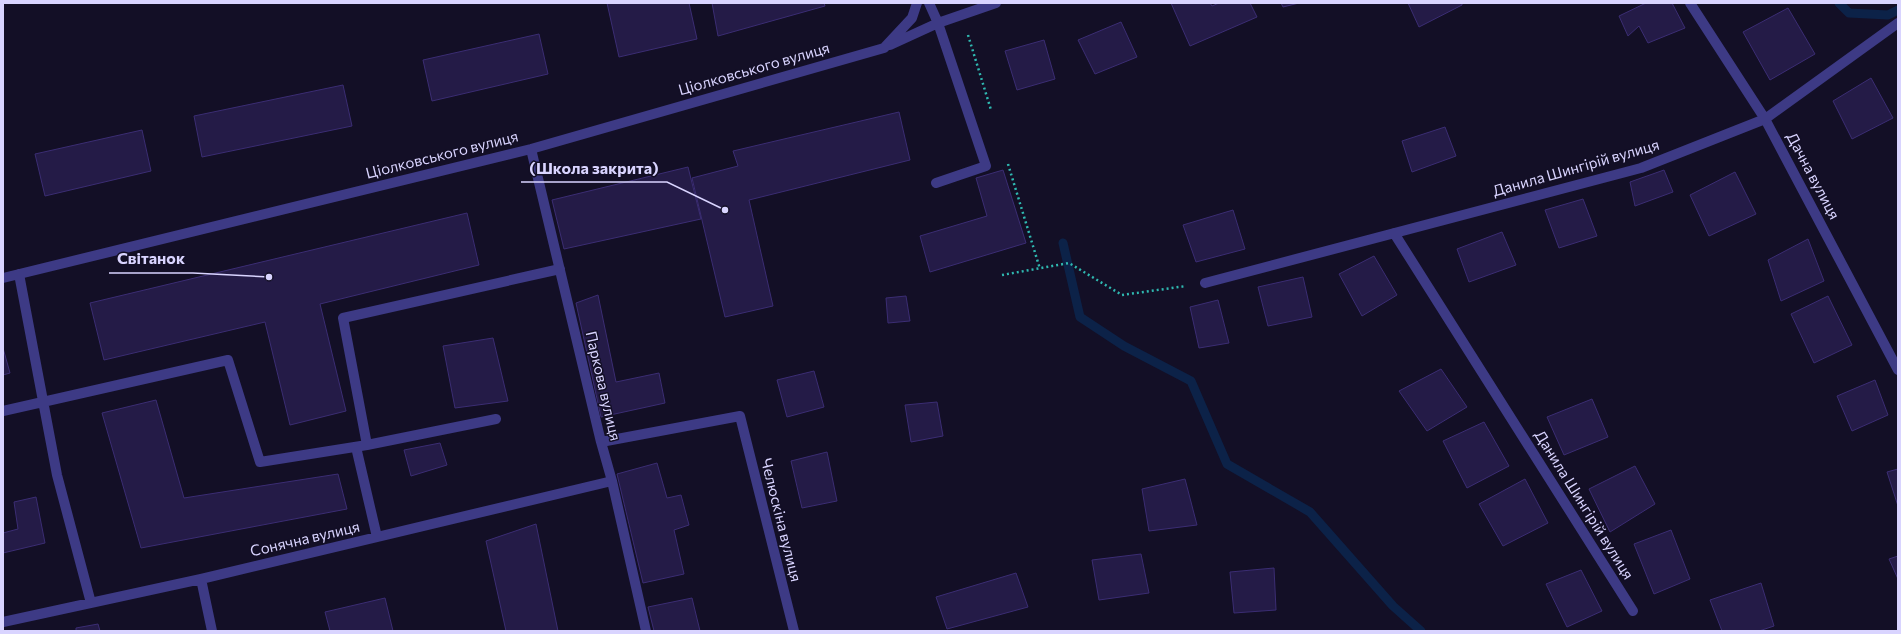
<svg xmlns="http://www.w3.org/2000/svg" width="1901" height="634" viewBox="0 0 1901 634" font-family="Commissioner,sans-serif">
	<style>
		.lines { fill: none; stroke-linecap: round; stroke-linejoin: round }
		.stream { stroke: #0c2248; stroke-width: 9 }
		.building { fill: #241b47; stroke: #3b2d73 }
		.path { stroke: #2fb8b0; stroke-width: 2.5; stroke-dasharray: 2 3; stroke-linecap: butt }
		.minor { stroke: #3d3a85; stroke-width: 10 }
		.labels { text-anchor: middle; stroke-width: 3; stroke-linejoin: round; paint-order: stroke }
		.street-label { font-size: 15px; fill: #d9d4ff; stroke: #130f26 }
		.leader { fill: none; stroke: #d9d4ff; stroke-width: 1.5 }
		.callout-dot { fill: #d9d4ff; stroke: #130f26; stroke-width: 1.5 }
		.callout-label { font-size: 16px; text-anchor: middle; font-weight: bold; fill: #d9d4ff; stroke: #130f26; stroke-width: 3; stroke-linejoin: round; paint-order: stroke }
	</style>
	<rect width="100%" height="100%" fill="#130f26"/>
	<g class="lines">
		<path class="stream" d="M1839,3L1849,13L1888,15L1898,10
			M1063,243L1080,317L1124,346L1191,381L1227,464L1310,512L1393,606L1421,631"/>
	</g>
	<path class="building" d="M607,3H689L697,39L619,57Z
		M712,3H824L825,6L718,36Z
		M1171,3H1210L1212,6L1219,3H1250L1257,17L1190,46Z
		M1281,3H1299L1283,7Z
		M1408,3H1462V5L1419,27Z
		M1646,3H1672L1685,28L1648,43L1639,26L1628,36L1619,16Z
		M1788,8L1815,54L1770,80L1743,32Z
		M1121,22L1137,57L1095,74L1078,40Z
		M539,34L548,74L432,101L423,60Z
		M1044,40L1055,79L1017,90L1005,51Z
		M1871,78L1893,118L1852,139L1833,101Z
		M343,85L352,126L202,157L194,116Z
		M899,112L910,160L749,200L773,306L725,317L692,178L738,166L733,151Z
		M1445,127L1456,156L1412,172L1402,141Z
		M142,130L151,171L45,196L35,154Z
		M688,167L701,219L564,249L552,200Z
		M1003,170L1026,243L930,272L920,236L987,216L976,178Z
		M1664,170L1673,192L1635,206L1630,182Z
		M1735,172L1756,214L1709,236L1690,195Z
		M1583,199L1597,236L1559,248L1545,210Z
		M1233,210L1245,249L1196,262L1183,225Z
		M467,213L479,265L320,304L346,411L290,425L265,322L104,360L90,303Z
		M1502,232L1516,265L1469,282L1457,249Z
		M1808,239L1824,281L1781,301L1768,260Z
		M1374,256L1397,295L1362,316L1339,274Z
		M1303,277L1312,317L1268,326L1258,287Z
		M598,295L616,382L659,373L665,403L601,417L576,303Z
		M906,296L910,321L888,323L886,298Z
		M1828,296L1852,345L1814,363L1791,314Z
		M1218,300L1229,343L1199,348L1190,307Z
		M493,338L508,401L455,408L443,346Z
		M3,348L10,373L3,375Z
		M1441,369L1467,407L1427,431L1399,391Z
		M814,371L824,407L787,417L777,380Z
		M1875,380L1888,415L1852,431L1837,396Z
		M1592,399L1608,437L1564,455L1547,417Z
		M156,400L184,498L338,474L347,509L141,548L102,413Z
		M937,402L943,436L911,442L905,405Z
		M1484,422L1509,466L1467,488L1443,441Z
		M440,443L447,465L411,476L404,450Z
		M827,452L837,501L802,508L791,461Z
		M657,463L667,498L681,495L689,525L674,530L684,574L643,583L617,474Z
		M1635,466L1655,504L1610,532L1589,489Z
		M1898,469V506L1887,472Z
		M1185,479L1197,525L1149,531L1142,489Z
		M1525,479L1548,523L1503,546L1479,504Z
		M36,497L45,543L3,553V533L18,529L14,502Z
		M536,524L558,631H506L486,541Z
		M1671,530L1690,579L1654,594L1634,544Z
		M1141,554L1149,593L1099,600L1092,560Z
		M1898,556V579L1889,559Z
		M1274,568L1276,610L1234,613L1230,572Z
		M1581,570L1602,611L1567,627L1546,584Z
		M1016,573L1028,607L947,629L936,597Z
		M1761,583L1774,626L1759,631H1722L1710,600Z
		M385,598L393,631H330L325,612Z
		M692,598L700,631H654L648,607Z
		M98,624L100,631H76V628Z"/>
	<g class="lines">
		<path class="path" d="M968,35L991,110
			M1008,164L1040,269
			M1002,275L1069,263L1122,295L1186,286"/>
		<path class="minor" d="M929,3L938,23L986,166L936,183
			M1690,3L1765,119L1898,370
			M890,45L938,23L996,3
			M531,149L601,442L612,481L646,631
			M1394,233L1633,611
			M19,274L57,475L91,603
			M3,278L531,149L884,48L912,18L917,3
			M1205,283L1641,168L1765,119L1898,23
			M3,411L228,360L260,462L367,445
			M496,419L367,445L343,318L560,269
			M601,442L740,416L794,631
			M356,447L377,537
			M201,579L212,631
			M3,622L201,579L612,481"/>
	</g>
	<g class="labels">
		<g class="street-label">
			<text transform="translate(754 69) rotate(-16)" y="5">Ціолковського вулиця</text>
			<text transform="translate(442 155) rotate(-14)" y="5">Ціолковського вулиця</text>
			<text transform="translate(1576 168) rotate(-16)" y="5">Данила Шингірій вулиця</text>
			<text transform="translate(1813 176) rotate(62)" y="5">Дачна вулиця</text>
			<text transform="translate(603 386) rotate(77)" y="5">Паркова вулиця</text>
			<text transform="translate(1584 505) rotate(58)" y="5">Данила Шингірій вулиця</text>
			<text transform="translate(781 520) rotate(76)" y="5">Челюскіна вулиця</text>
			<text transform="translate(305 539) rotate(-13)" y="5">Сонячна вулиця</text>
		</g>
	</g>
	<path class="leader" d="M725 210L667 182H521M269 277L193 273H109"/>
	<g class="callout-dot">
		<circle cx="725" cy="210" r="4"/>
		<circle cx="269" cy="277" r="4"/>
	</g>
	<g class="callout-label">
		<text x="594" y="174">(Школа закрита)</text>
		<text x="151" y="264">Світанок</text>
	</g>
	<rect width="1901" height="634" fill="none" stroke="#d9d4ff" stroke-width="8"/>
</svg>
